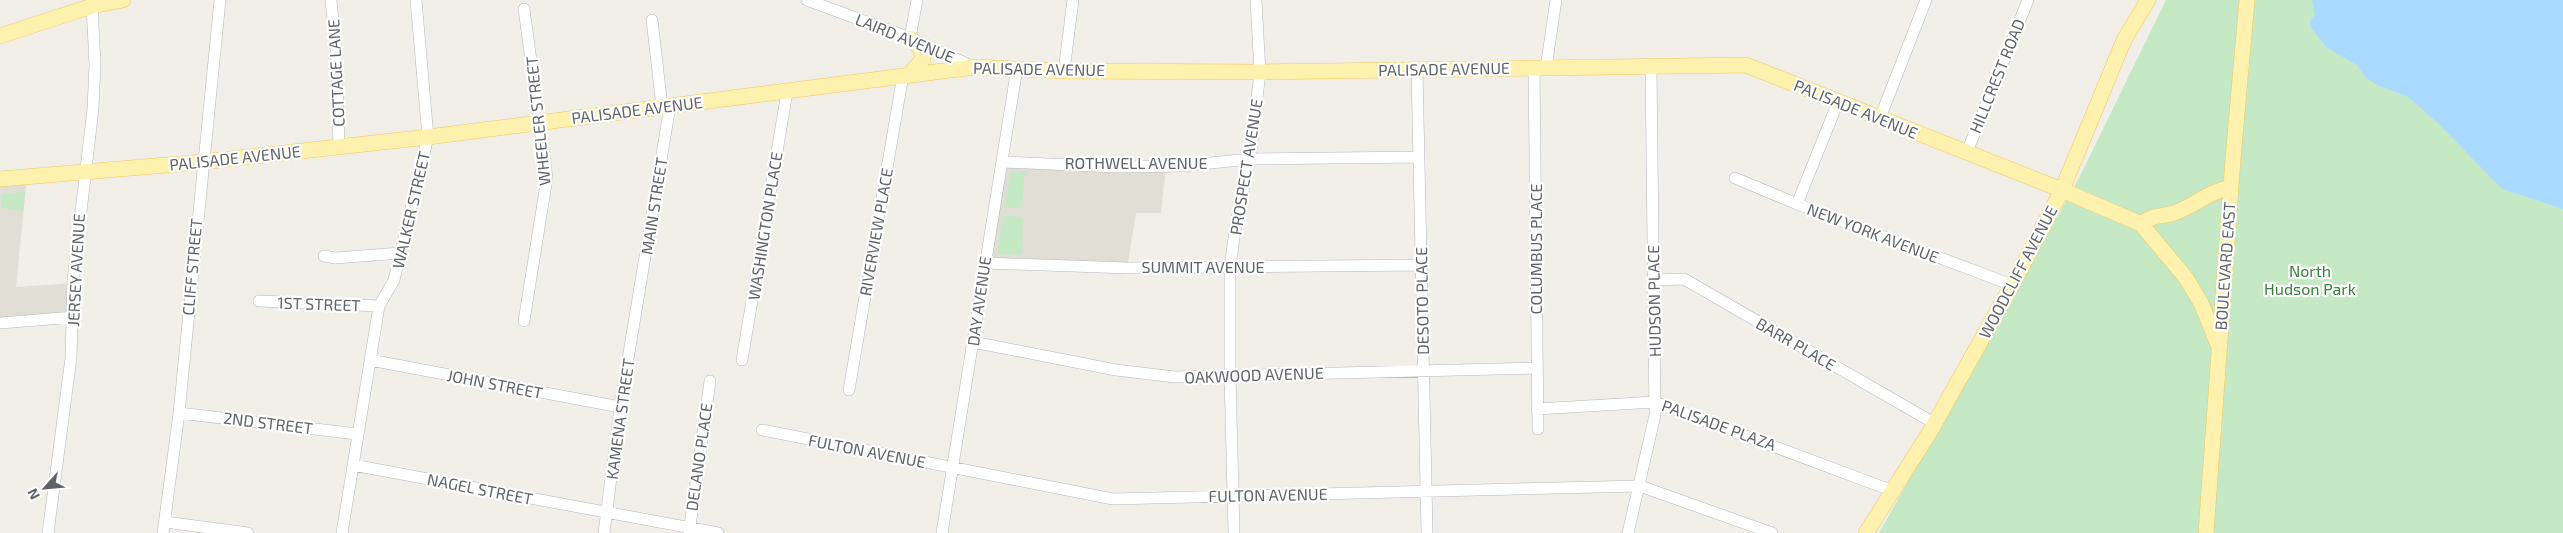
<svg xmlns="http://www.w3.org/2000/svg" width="2563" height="533" viewBox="0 0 2563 533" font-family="'Exo 2',sans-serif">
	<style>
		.education { fill: #e1ded6 }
		.green { fill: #c5e8c5 }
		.water { fill: #aadaff }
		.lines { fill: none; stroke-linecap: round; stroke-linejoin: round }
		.minor-casing { stroke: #b5b8bc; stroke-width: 12 }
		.major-casing { stroke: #f2c960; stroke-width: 16 }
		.minor { stroke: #fff; stroke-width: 11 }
		.major { stroke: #fff2af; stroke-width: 15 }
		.labels { text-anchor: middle; stroke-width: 4.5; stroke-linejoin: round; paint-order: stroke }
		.street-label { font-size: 16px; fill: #5f6368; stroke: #fff }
		.park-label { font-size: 16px; fill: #348238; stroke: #fff }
	</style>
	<rect width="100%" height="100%" fill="#f1efe8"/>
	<path class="education" d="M1003,162L1166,166L1161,213H1136L1127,268L984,263Z
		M27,177L16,287L73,283L74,317L0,323V179Z"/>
	<path class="green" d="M2166,0H2563V533H1879L2078,180Z
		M1011,171H1028V175L1024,176L1022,208L1004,207Z
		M25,192L23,211L1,208L2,194Z
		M1003,216L1021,217L1023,220L1022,255L997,254Z"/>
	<path class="water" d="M2312,0H2563V209L2502,189L2439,124L2407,96L2379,86L2366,78L2357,65L2326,47L2310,26V21L2315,15Z"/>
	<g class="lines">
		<g class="minor-casing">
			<path id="minor" d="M331,0L336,50L339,146
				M807,0L910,38L974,67
				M652,20L662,107
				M910,38L917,0
				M1534,68L1538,429
				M1546,68L1556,0
				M1417,70L1427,533
				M1064,71L1073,0
				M1880,118L1926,0
				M1967,152L2028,0
				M1003,162L1118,167L1182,166L1250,159L1419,157
				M1735,178L1797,204L2012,285
				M1797,204L1838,102
				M324,256L335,258L401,253
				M984,263L1127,268L1422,265
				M1654,280L1684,279L1934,423
				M259,301L379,306
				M524,321L547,178L524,9
				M0,323L74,317
				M973,342L1116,370L1175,377L1537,368
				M370,360L620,407
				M742,360L787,92
				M849,390L903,75
				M1537,409L1655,402L1893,491
				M179,413L357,434
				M762,430L1113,499L1640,486L1772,533
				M353,465L718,533
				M165,522L248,533
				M48,533L71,358L73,280L93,109L95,64L92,6
				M163,533L179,413L220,0
				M342,533L379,306L394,280L428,137L416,0
				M604,533L620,407L670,106
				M689,533L710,381
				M942,533L1017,68
				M1234,533L1230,375V267L1236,223L1250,159L1260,72L1256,0
				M1628,533L1655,415L1651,67"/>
		</g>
		<g class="major-casing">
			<path id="major" d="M0,36L92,6L123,0
				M910,74L923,59L921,49L910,38
				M0,179L202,162L428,137L974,67L1064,71L1260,72L1746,65L2062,190L2141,224L2186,278L2201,303L2219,347
				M2141,224C2151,215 2161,217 2174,213C2195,206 2207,192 2231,187
				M1866,533L1931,430L2012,285L2062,190L2124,40L2148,0
				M2206,533L2233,159L2247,0"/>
		</g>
		<use href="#minor" class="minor"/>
		<use href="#major" class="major"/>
	</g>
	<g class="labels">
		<g class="street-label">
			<text transform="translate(905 38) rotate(22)" y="6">LAIRD AVENUE</text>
			<text transform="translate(1039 69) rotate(1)" y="6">PALISADE AVENUE</text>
			<text transform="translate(1444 69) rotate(-1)" y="6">PALISADE AVENUE</text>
			<text transform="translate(336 73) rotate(-93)" y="6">COTTAGE LANE</text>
			<text transform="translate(1997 76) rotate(-68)" y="6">HILLCREST ROAD</text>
			<text transform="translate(1856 109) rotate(22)" y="6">PALISADE AVENUE</text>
			<text transform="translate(637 110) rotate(-7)" y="6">PALISADE AVENUE</text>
			<text transform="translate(538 121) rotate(-96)" y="6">WHEELER STREET</text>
			<text transform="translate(235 158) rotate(-6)" y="6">PALISADE AVENUE</text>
			<text x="1136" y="169">ROTHWELL AVENUE</text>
			<text transform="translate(1246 167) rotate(-81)" y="6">PROSPECT AVENUE</text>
			<text transform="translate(654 206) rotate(-81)" y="6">MAIN STREET</text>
			<text transform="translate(411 210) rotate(-77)" y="6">WALKER STREET</text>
			<text transform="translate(765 226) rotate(-81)" y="6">WASHINGTON PLACE</text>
			<text transform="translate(876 232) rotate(-80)" y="6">RIVERVIEW PLACE</text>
			<text transform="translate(1873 233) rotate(21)" y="6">NEW YORK AVENUE</text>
			<text transform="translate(1536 249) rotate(-90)" y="6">COLUMBUS PLACE</text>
			<text transform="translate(2225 266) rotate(-86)" y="6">BOULEVARD EAST</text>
			<text transform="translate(192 267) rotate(-85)" y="6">CLIFF STREET</text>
			<text x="1203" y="273">SUMMIT AVENUE</text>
			<text transform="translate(76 270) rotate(-87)" y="6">JERSEY AVENUE</text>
			<text transform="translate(2018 272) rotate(-62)" y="6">WOODCLIFF AVENUE</text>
			<text transform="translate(979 301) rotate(-82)" y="6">DAY AVENUE</text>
			<text transform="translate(1422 301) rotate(-91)" y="6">DESOTO PLACE</text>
			<text transform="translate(1654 301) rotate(-91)" y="6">HUDSON PLACE</text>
			<text transform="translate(319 304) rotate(2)" y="6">1ST STREET</text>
			<text transform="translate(1796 344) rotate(30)" y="6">BARR PLACE</text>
			<text transform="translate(1254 375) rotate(-2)" y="6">OAKWOOD AVENUE</text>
			<text transform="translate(495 384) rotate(11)" y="6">JOHN STREET</text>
			<text transform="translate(620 419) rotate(-82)" y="6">KAMENA STREET</text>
			<text transform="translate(268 423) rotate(7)" y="6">2ND STREET</text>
			<text transform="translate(1719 425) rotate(20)" y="6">PALISADE PLAZA</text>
			<text transform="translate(867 451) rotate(11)" y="6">FULTON AVENUE</text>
			<text transform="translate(699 457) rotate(-82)" y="6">DELANO PLACE</text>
			<text transform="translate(480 489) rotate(11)" y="6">NAGEL STREET</text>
			<text transform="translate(1268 495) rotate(-1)" y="6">FULTON AVENUE</text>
		</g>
		<g class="park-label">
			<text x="2310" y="277">North<tspan x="2310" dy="18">Hudson Park</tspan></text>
		</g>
	</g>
	<g transform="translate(45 488) rotate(243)" stroke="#ffffff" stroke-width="4" paint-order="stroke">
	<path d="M0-4L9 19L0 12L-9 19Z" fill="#5f6368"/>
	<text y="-8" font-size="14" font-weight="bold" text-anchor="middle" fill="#5f6368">N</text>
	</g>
</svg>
